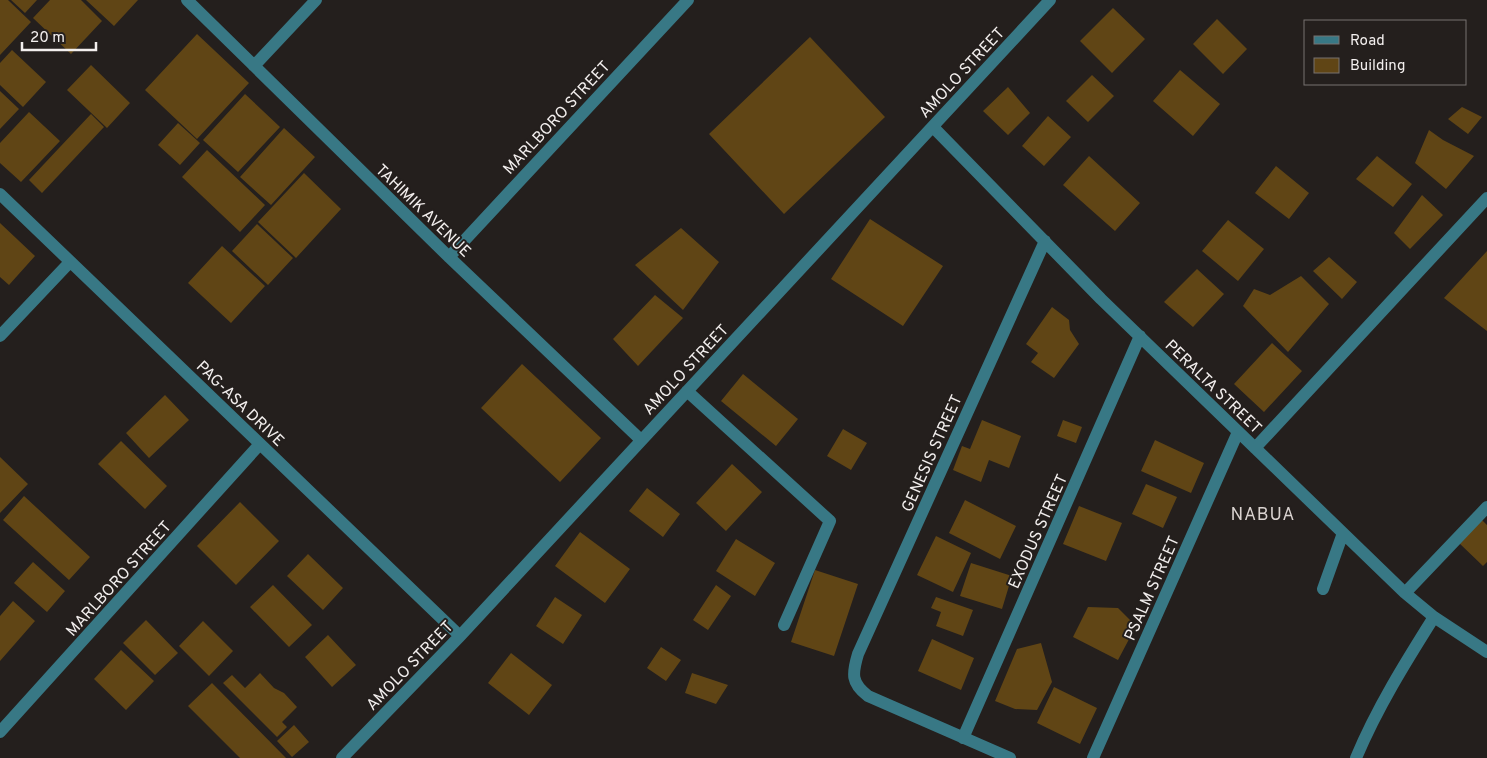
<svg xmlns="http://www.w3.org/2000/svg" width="1487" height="758" viewBox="0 0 1487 758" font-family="Overpass,sans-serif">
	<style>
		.building { fill: #604515 }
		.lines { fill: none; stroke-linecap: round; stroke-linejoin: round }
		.minor { stroke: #387885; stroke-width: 12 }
		.labels { text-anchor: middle; stroke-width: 4; stroke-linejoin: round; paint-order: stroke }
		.street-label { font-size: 16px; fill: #f3efee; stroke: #241f1d }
		.neighbourhood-label { font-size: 18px; letter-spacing: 1px; fill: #dad3d0; stroke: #241f1d }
	</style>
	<rect width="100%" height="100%" fill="#241f1d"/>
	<path class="building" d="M0,0H8L31,22L0,55Z
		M11,0H37L25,13Z
		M50,0H81L102,21L71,54L33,18Z
		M86,0H138L114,26Z
		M1113,8L1145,39L1112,73L1080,41Z
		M1217,19L1247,49L1223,74L1193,44Z
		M197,34L249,83L197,139L145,90Z
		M810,37L885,117L784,214L709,134Z
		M12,50L46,82L23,107L0,85V63Z
		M91,65L130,103L107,128L67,90Z
		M1180,70L1220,104L1193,136L1153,101Z
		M1092,75L1114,96L1088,122L1066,101Z
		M1008,87L1030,113L1008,135L983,111Z
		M0,91L19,109L0,129Z
		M245,94L280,127L238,172L203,140Z
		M1462,107L1482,117L1468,134L1448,119Z
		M29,112L60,141L21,182L0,163V143Z
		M91,114L104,127L42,193L29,180Z
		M1048,116L1071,137L1044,166L1022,146Z
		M178,123L200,143L180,165L158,145Z
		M284,128L315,157L271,205L240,177Z
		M1429,130L1443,140L1474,156L1446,189L1415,163Z
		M207,150L265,205L240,232L182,177Z
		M1089,156L1140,203L1115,231L1063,185Z
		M1377,156L1412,184L1393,207L1356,179Z
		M1276,166L1309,193L1289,219L1255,193Z
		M304,173L341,209L296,258L258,222Z
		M1422,195L1443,215L1410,249L1394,233Z
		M870,219L943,266L903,326L831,279Z
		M1228,220L1264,249L1238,281L1202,251Z
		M0,223L35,256L9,285L0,277Z
		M257,224L293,258L268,285L232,251Z
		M681,228L719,262L683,310L635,265Z
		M222,246L265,286L231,323L188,283Z
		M1487,251V331L1444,298Z
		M1329,257L1357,282L1342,299L1313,271Z
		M1197,269L1224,294L1193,327L1164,302Z
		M1301,276L1329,304L1288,352L1243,306L1254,289L1270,295Z
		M655,295L683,318L638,366L613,339Z
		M1052,307L1069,320L1070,330L1079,344L1054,378L1031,362L1038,353L1026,344Z
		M1272,343L1302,371L1264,412L1234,384Z
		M522,364L601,438L560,482L481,408Z
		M743,374L798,419L776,446L721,401Z
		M165,395L189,420L149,458L126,433Z
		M982,420L1021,436L1009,468L989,460L981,482L953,470L962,446L970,449Z
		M1063,420L1082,427L1076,443L1057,436Z
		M843,429L867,443L851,470L827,456Z
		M1155,440L1204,463L1191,493L1141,471Z
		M121,441L167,486L145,509L98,464Z
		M0,457L28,484L0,513Z
		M732,464L762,492L726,531L696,503Z
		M1146,484L1177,497L1163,528L1132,514Z
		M647,488L680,514L663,537L629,511Z
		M24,496L90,557L69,580L3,520Z
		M965,500L1016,526L1000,559L949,533Z
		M240,502L279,541L236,585L197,546Z
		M1079,506L1122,523L1106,561L1063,544Z
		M1480,518L1487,525V562L1483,566L1458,542Z
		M580,532L630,569L605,603L555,566Z
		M936,536L971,553L953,592L917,575Z
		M736,539L775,563L755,596L716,571Z
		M308,554L343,588L323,610L287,576Z
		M33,562L65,591L47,612L14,583Z
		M971,563L1012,576L1002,609L960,596Z
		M815,570L858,584L834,656L791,642Z
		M273,585L312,625L289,647L250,607Z
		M716,585L731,596L708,630L693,620Z
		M555,597L582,615L563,644L536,626Z
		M936,597L973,610L963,636L936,626L941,612L931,608Z
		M13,601L35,621L0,661V616Z
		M1088,607L1118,608L1136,626L1118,660L1073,637Z
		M146,620L178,653L155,675L123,643Z
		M203,621L233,651L209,676L179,646Z
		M328,635L356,665L332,687L305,657Z
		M932,639L974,658L961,690L918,671Z
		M1041,643L1052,682L1037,710L1015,709L995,701L1017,649Z
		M661,647L681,660L666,681L647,668Z
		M121,650L154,681L126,710L94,679Z
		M511,653L552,685L529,715L488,683Z
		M260,673L274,688L284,693L297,707L282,722L287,727L277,737L223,683L232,675L245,688Z
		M692,673L728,685L716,704L685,693Z
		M212,683L286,758H240L188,706Z
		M1054,687L1097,708L1080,744L1037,723Z
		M294,725L309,742L292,757L277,741Z"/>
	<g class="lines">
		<path class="minor" d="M187,0L449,257L641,440
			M254,66L316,0
			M933,127L1101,299L1405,593L1434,617L1487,652
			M0,194L460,636
			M449,257L688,0
			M0,336L70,262
			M687,391L830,521L784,625
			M1255,448L1487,198
			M1323,589L1343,533
			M1405,593L1487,507
			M0,732L260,444
			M963,738L1140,336
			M342,758L460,636L1050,0
			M1010,758L868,696C851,683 852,674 858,654L1045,241
			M1093,758L1238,432
			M1356,758C1377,708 1405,663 1434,617"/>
	</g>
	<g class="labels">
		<g class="street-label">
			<text transform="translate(961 72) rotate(-47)" y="6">AMOLO STREET</text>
			<text transform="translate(556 117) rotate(-47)" y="6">MARLBORO STREET</text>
			<text transform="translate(424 210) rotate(44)" y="6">TAHIMIK AVENUE</text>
			<text transform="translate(685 369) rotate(-47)" y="6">AMOLO STREET</text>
			<text transform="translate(1214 386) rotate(44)" y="6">PERALTA STREET</text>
			<text transform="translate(241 403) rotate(44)" y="6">PAG-ASA DRIVE</text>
			<text transform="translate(931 453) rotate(-66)" y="6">GENESIS STREET</text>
			<text transform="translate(1037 531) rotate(-66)" y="6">EXODUS STREET</text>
			<text transform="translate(118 578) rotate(-48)" y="6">MARLBORO STREET</text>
			<text transform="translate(1151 588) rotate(-66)" y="6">PSALM STREET</text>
			<text transform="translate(409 665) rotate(-46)" y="6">AMOLO STREET</text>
		</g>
		<g class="neighbourhood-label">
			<text x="1263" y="520">NABUA</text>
		</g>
	</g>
	<rect x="1304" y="20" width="162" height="65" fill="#241f1d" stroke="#777271"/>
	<rect x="1314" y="36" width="25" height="8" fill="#387885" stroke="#777271"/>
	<text x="1350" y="45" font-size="15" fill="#f3efee">Road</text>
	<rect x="1314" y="58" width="25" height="15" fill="#604515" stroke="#777271"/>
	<text x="1350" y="70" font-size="15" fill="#f3efee">Building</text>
	<path d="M22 42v8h74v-8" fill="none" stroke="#f3efee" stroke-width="2.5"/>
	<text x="30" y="42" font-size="15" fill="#f3efee" stroke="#241f1d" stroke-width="4" paint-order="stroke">20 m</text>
</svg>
